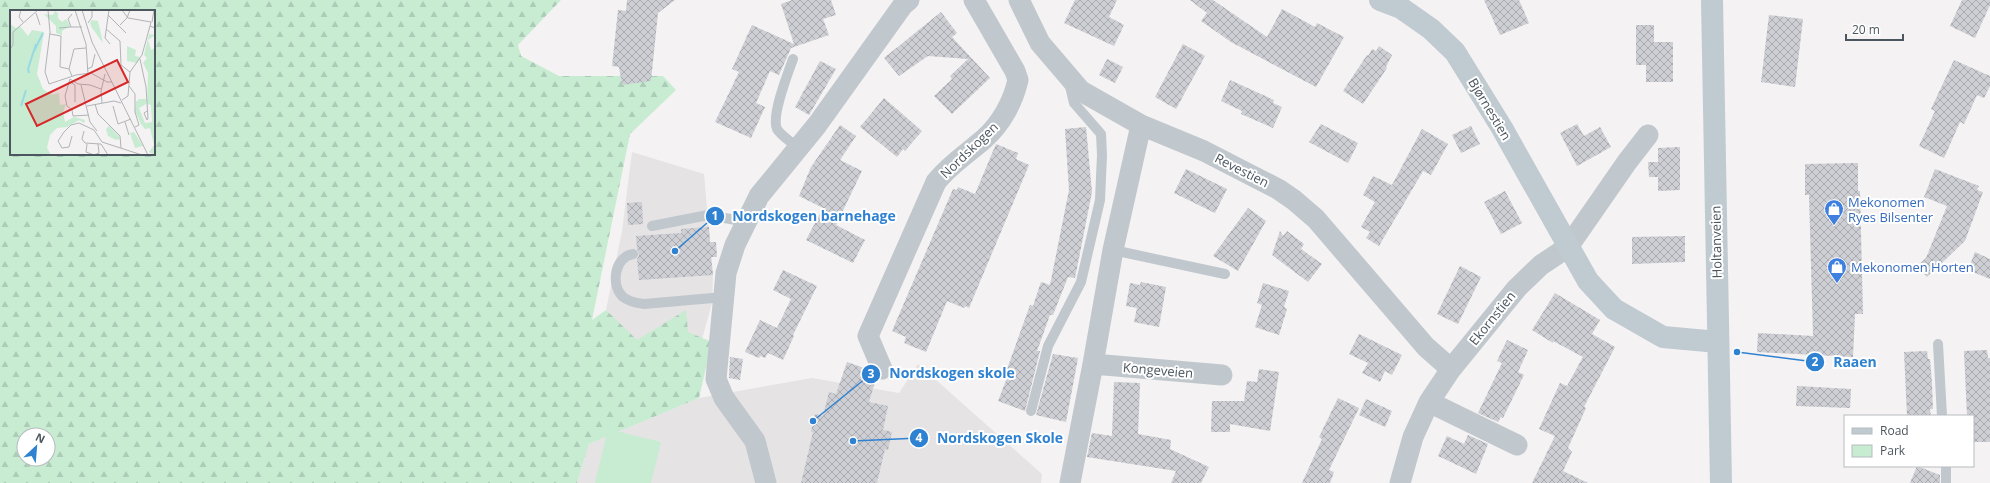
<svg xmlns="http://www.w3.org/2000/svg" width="1990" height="483" viewBox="0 0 1990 483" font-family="'Open Sans',sans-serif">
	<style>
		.education { fill: #e5e3e4 }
		.forest { fill: url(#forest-firs); fill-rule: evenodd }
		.green { fill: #c7ecd2 }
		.building { fill: url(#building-cross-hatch) }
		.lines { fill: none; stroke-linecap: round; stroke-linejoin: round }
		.lane { stroke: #c0c7cd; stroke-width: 10 }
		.street { stroke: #c0c7cd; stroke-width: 21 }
		.secondary { stroke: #c0cad1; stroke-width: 22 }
		.labels { text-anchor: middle; stroke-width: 4; stroke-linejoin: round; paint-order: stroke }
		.street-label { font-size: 13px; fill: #4c565e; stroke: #fff }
		.shop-label { font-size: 13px; fill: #366cbe; stroke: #fff; text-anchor: start }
		.inset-river { fill: none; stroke: #99d9e3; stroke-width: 2 }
		.inset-road { fill: none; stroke: #b1b4b7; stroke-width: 1 }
		.view { fill: #d62828; fill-opacity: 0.15; stroke: #d62828; stroke-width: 2 }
		.inset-edge { fill: none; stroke: #4c565e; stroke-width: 2 }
		.leader { fill: none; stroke: #2f82d1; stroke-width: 1.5 }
		.callout-dot { fill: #2f82d1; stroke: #fff; stroke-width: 1.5 }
		.mark-label { font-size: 12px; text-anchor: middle; font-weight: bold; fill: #fff }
		.callout-label { font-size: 14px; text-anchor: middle; font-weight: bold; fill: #2f82d1; stroke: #fff; stroke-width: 4; stroke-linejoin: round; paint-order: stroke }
	</style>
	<defs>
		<pattern id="forest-firs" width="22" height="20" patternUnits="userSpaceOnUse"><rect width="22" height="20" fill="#c7ecd2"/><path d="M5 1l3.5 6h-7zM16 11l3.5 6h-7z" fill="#adccb7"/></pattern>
		<pattern id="building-cross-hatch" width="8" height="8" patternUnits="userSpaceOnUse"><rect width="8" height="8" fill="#cdcfd4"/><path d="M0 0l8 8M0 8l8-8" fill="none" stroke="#a9abaf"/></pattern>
	</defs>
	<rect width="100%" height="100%" fill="#f4f2f2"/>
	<path class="education" d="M632,152L704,174L713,275L712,303L686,397L606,310L622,231Z
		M918,364L1042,474L1041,483H577L589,444L699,398L812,378L899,393Z"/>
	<path class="forest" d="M0,0H561L518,45L521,56L559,76H663L676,90L630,134L592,320L606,310L637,340L686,310L688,332L712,342L699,398L589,444L577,483H0ZM11,11H154V154H11ZM24,435H48V459H24Z"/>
	<path class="green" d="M608,429L661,442L651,483H595Z"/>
	<path class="building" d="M627,0H675L658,13L651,81L622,85L619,67L612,66L618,10L626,11Z
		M792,0H831L836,15L823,19L829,35L791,48L779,75L770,71L756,103L765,107L751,138L715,122L739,72L732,69L752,25L794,44L781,4Z
		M1075,0H1117L1109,17L1124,25L1114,46L1064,23Z
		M1190,0H1213L1267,37L1282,9L1315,27L1317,23L1344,37L1316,87L1231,42L1201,21L1207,13Z
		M1484,0H1519L1529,23L1500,35Z
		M1962,0H1990V5L1975,38L1950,26Z
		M941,12L957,33L952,37L990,78L952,114L934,96L952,79L950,76L968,59L928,56L899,76L884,58Z
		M1769,15L1803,19L1795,87L1761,82Z
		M1636,25H1654V42H1673V82H1646V65H1636Z
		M1183,44L1205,56L1176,109L1155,97Z
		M1379,46L1392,55L1386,67L1387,68L1363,104L1343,91L1367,55L1368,56L1372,49L1376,51Z
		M1107,59L1123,67L1115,83L1099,75Z
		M1954,60L1990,76V86L1984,98L1977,95L1964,124L1960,122L1944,158L1919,146L1935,111L1931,109Z
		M820,61L836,69L809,115L795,107Z
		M1230,80L1274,100L1273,103L1282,107L1273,128L1241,114L1242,111L1221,101Z
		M884,98L922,131L905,151L903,149L897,157L860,127Z
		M1321,124L1358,143L1348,163L1309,142Z
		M1577,124L1584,136L1600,127L1611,147L1577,166L1560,133Z
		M840,125L856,136L840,160L862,171L836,225L865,240L853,263L806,240L823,208L799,196L811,167Z
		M1471,126L1480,144L1461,153L1452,135Z
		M1086,127L1092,192L1075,278L1068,277L1053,315H1050L1037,351H1040L1025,411L998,401L1010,370L1007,369L1030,305L1033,306L1041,282L1050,285L1069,190L1065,129Z
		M1422,129L1448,144L1431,175L1423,171L1379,246L1366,238L1370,232L1361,227L1375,202L1363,195L1373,176L1392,185Z
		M996,144L1018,153L1016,159L1029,165L969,308L965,306L964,308L947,301L926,352L904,343L906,337L892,331L953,189L957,190L958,187L975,194Z
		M1680,147V190L1658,191V177H1649L1648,162H1658V148Z
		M1858,163V191H1860L1863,314H1855L1853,357L1757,352L1758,333L1813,336L1809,195H1805V164Z
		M1186,169L1227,189L1215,213L1174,193Z
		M1935,169L1979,186L1977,190L1983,192L1965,241L1927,277L1917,266L1926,258L1947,206L1924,197Z
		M1505,191L1522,223L1501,234L1484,202Z
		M642,202L643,224L628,225L627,203Z
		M1248,208L1266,221L1238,271L1213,256Z
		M709,227L710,242H716L717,257H711L713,275L639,280L637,259L639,255L637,249L636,236L681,233V229Z
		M1280,231L1283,236L1287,231L1304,244L1301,249L1322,264L1308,282L1272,255Z
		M1685,236V262L1632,264V237Z
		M1975,252L1990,259V279L1968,270Z
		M1460,266L1481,277L1458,324L1437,314Z
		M783,270L817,286L793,335L794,336L783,360L768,353L765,358L760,356L759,358L745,352L760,320L777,328L791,299L773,290Z
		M1141,282L1166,287L1159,327L1134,322L1137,308L1126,306L1130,283L1140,285Z
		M1263,283L1289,291L1284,307L1287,309L1279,335L1255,327L1262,305L1257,303Z
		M1555,293L1600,320L1592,334L1615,347L1584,407L1586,408L1568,448L1572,452L1563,471L1588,483H1532L1555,436L1539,429L1560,383L1567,386L1583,357L1553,341V343L1532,330Z
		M1359,334L1402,355L1392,375L1385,371L1380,382L1362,373L1368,363L1349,354Z
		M1507,340L1528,350L1518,372L1524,375L1503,418L1501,417L1498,422L1478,413L1502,363L1497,361Z
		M1987,350L1988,358H1990V442H1973V416H1967L1964,351Z
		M1927,351L1928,359H1930L1932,383L1933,409H1930L1931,416H1907L1904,352Z
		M1053,354L1078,358L1066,422L1036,415Z
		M730,357L743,359L740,380L729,378Z
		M847,362L870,370L876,379L869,402L888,406L883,430L892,432L888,450L885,449L877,483H801L813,432H811L815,414L823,416L829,392L836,394Z
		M1259,369L1279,372L1270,431L1230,424V432H1211L1212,401H1244L1247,381L1257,382Z
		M1114,382L1140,383L1138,434L1171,440L1170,449L1209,467L1201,483H1171L1176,471L1087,457L1092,433L1112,436Z
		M1797,386L1851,389L1850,408L1796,406Z
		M1338,398L1359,408L1329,470L1334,472L1330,483H1302L1322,439L1319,437Z
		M1366,399L1392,411L1385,427L1359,415Z
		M1468,435L1488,444L1476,474L1438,456L1447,436L1464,444Z
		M1917,466L1940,475V483H1910Z"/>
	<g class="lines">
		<path class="lane" d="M793,59C788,73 771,116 777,129C781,136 792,142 798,148
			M652,226L708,215L747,222
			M1113,250L1225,274
			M633,254C615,257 610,284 623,297C629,302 637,303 644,304L724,297
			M1938,344L1942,416
			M1031,411L1048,346L1081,282L1100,200L1102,155L1101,134L1074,103L1070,86
			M1946,483V466"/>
		<path class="street" d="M1019,0L1040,43L1081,91L1141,125L1204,151L1237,168L1278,189L1294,200L1316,219L1426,347L1451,369
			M1093,364L1222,375
			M882,369L868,336L936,182C949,165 968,153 984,139C1001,124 1013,102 1018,80L1015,71L974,0
			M1429,402L1517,445
			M766,483L755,441L724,398L716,379L726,273L735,245L759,196L817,125L903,5L909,0
			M1070,483L1093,364L1113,250L1141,125
			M1400,483L1413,437L1429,402L1451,369L1517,288L1541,265L1568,247L1627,162L1648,135"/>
		<path class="secondary" d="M1380,0L1401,8L1431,29L1455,52L1502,128L1588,281L1614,309L1663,337L1718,342
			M1712,0L1721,483"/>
	</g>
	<defs>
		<g id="shop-pin" transform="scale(1)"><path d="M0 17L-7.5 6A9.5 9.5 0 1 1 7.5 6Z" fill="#3f7fe0" stroke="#fff"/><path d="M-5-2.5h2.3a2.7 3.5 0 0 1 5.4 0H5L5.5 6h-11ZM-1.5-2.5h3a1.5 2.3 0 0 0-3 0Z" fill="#fff"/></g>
	</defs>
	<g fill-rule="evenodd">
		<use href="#shop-pin" x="1834" y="209"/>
		<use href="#shop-pin" x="1837" y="267"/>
	</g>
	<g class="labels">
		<g class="street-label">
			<text transform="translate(1490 109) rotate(59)" y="5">Bjørnestien</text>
			<text transform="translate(969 150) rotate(-44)" y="5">Nordskogen</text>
			<text transform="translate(1242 170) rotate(27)" y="5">Revestien</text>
			<text transform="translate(1716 242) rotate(-91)" y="5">Holtanveien</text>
			<text transform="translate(1492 318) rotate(-51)" y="5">Ekornstien</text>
			<text transform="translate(1158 370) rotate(5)" y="5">Kongeveien</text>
		</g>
		<g class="shop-label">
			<text x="1848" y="207">Mekonomen<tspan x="1848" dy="15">Ryes Bilsenter</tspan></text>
			<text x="1851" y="272">Mekonomen Horten</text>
		</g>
	</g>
	<g transform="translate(10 10)">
		<rect width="145" height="145" fill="#f4f2f2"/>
		<path d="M45,1L48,3V8L52,12L56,9L60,16L52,21V25L46,23V16L34,4L43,5ZM82,10L88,11L93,33L82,18L80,13ZM0,14L6,18L10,16L18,26L22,20L34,22L27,64L33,79L37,82L42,81L41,85L49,83L50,95L56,94L53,102L55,112L64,107L75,110L74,113L69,110L57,117L47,118L40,125L37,138L41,145H0ZM139,24L145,25L138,30L141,40L145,38V145L139,142L144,135L140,118L135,119L131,114L125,101L126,92L129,89H136V94L129,98L135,113L142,112L141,95L137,94L138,63L133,53L137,48L134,45ZM117,36L126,40L125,46L130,47L127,53L117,51ZM99,116L109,126L110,129L106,130L98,126L96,119ZM124,122L133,136L125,138L120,123Z" fill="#c7ecd2"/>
		<path class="inset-river" d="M24,41L33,23M19,63L18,59L26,34M11,96L16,80"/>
		<path class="inset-road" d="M11,0L9,7L13,12M38,0L40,22L35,62L39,74L66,65L81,63L97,72H102M65,0L76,34L78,64M72,0L82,32L138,145M99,0L95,28L100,34M112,0L118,8L141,12L140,16L145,18M26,3L30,15M62,4L58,9L61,17H72M98,5L116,23M142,12L144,0M78,13L82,7V0M110,15L117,8L120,0M49,18L61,17M96,19L110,31L111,55L120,62M40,24L51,26L50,57L59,59M0,39L3,35V22L28,0M130,49L136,77L138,108L137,110L134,103L137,101M77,59L82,57L85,44M62,66L59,59L64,39L76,38M60,69L55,86L57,96L62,100L63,106L79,105M60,69L68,74L80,75L91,79M59,71L65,75V92M71,75L80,112L87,121M119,76L125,84V102L129,115L125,117M112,90L118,86L120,62L132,45L140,16M92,93L91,81L95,64M85,94L88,104L110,126L111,138M77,96L104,91L111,93M103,96L108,114L121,109M115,112L119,125M74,121L72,129L75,133L91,134M62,126L59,137L52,138L48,131L54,122L61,115L69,113L84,120L92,132L132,145M77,134L76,142L84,145L89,143L88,134M91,134L98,145"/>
		<path class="view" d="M107,50L118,72L27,116L16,94Z"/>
		<rect width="145" height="145" class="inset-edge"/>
	</g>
	<path class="leader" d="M675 251L715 216M1737 352L1815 362M813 421L871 374M853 441L919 438"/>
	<g class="callout-dot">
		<circle cx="675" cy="251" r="4"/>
		<circle cx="1737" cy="352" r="4"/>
		<circle cx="813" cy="421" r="4"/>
		<circle cx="853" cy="441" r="4"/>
		<circle cx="715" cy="216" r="10"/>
		<circle cx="1815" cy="362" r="10"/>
		<circle cx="871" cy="374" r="10"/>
		<circle cx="919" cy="438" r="10"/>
	</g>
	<g class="mark-label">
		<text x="715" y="220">1</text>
		<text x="1815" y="366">2</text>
		<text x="871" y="378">3</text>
		<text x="919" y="442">4</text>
	</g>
	<g class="callout-label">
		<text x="814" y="221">Nordskogen barnehage</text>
		<text x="1855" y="367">Raaen</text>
		<text x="952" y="378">Nordskogen skole</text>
		<text x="1000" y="443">Nordskogen Skole</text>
	</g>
	<rect x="1844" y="415" width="130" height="52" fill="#ffffff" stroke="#b7bbbf"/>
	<rect x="1852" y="428" width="20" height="6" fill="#c0cad1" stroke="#b7bbbf"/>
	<text x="1880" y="435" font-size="12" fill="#4c565e">Road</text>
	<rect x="1852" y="445" width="20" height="12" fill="#c7ecd2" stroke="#b7bbbf"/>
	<text x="1880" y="455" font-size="12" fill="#4c565e">Park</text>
	<g transform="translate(36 447) rotate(26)"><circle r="19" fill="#ffffff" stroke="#b7bbbf"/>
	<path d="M0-3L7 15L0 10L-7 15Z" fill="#2f82d1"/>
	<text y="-6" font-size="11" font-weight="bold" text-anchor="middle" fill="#4c565e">N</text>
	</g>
	<path d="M1846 34v6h57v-6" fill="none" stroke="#4c565e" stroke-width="2"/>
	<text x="1852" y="34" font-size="12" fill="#4c565e" stroke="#ffffff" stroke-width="3" paint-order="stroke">20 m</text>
</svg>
